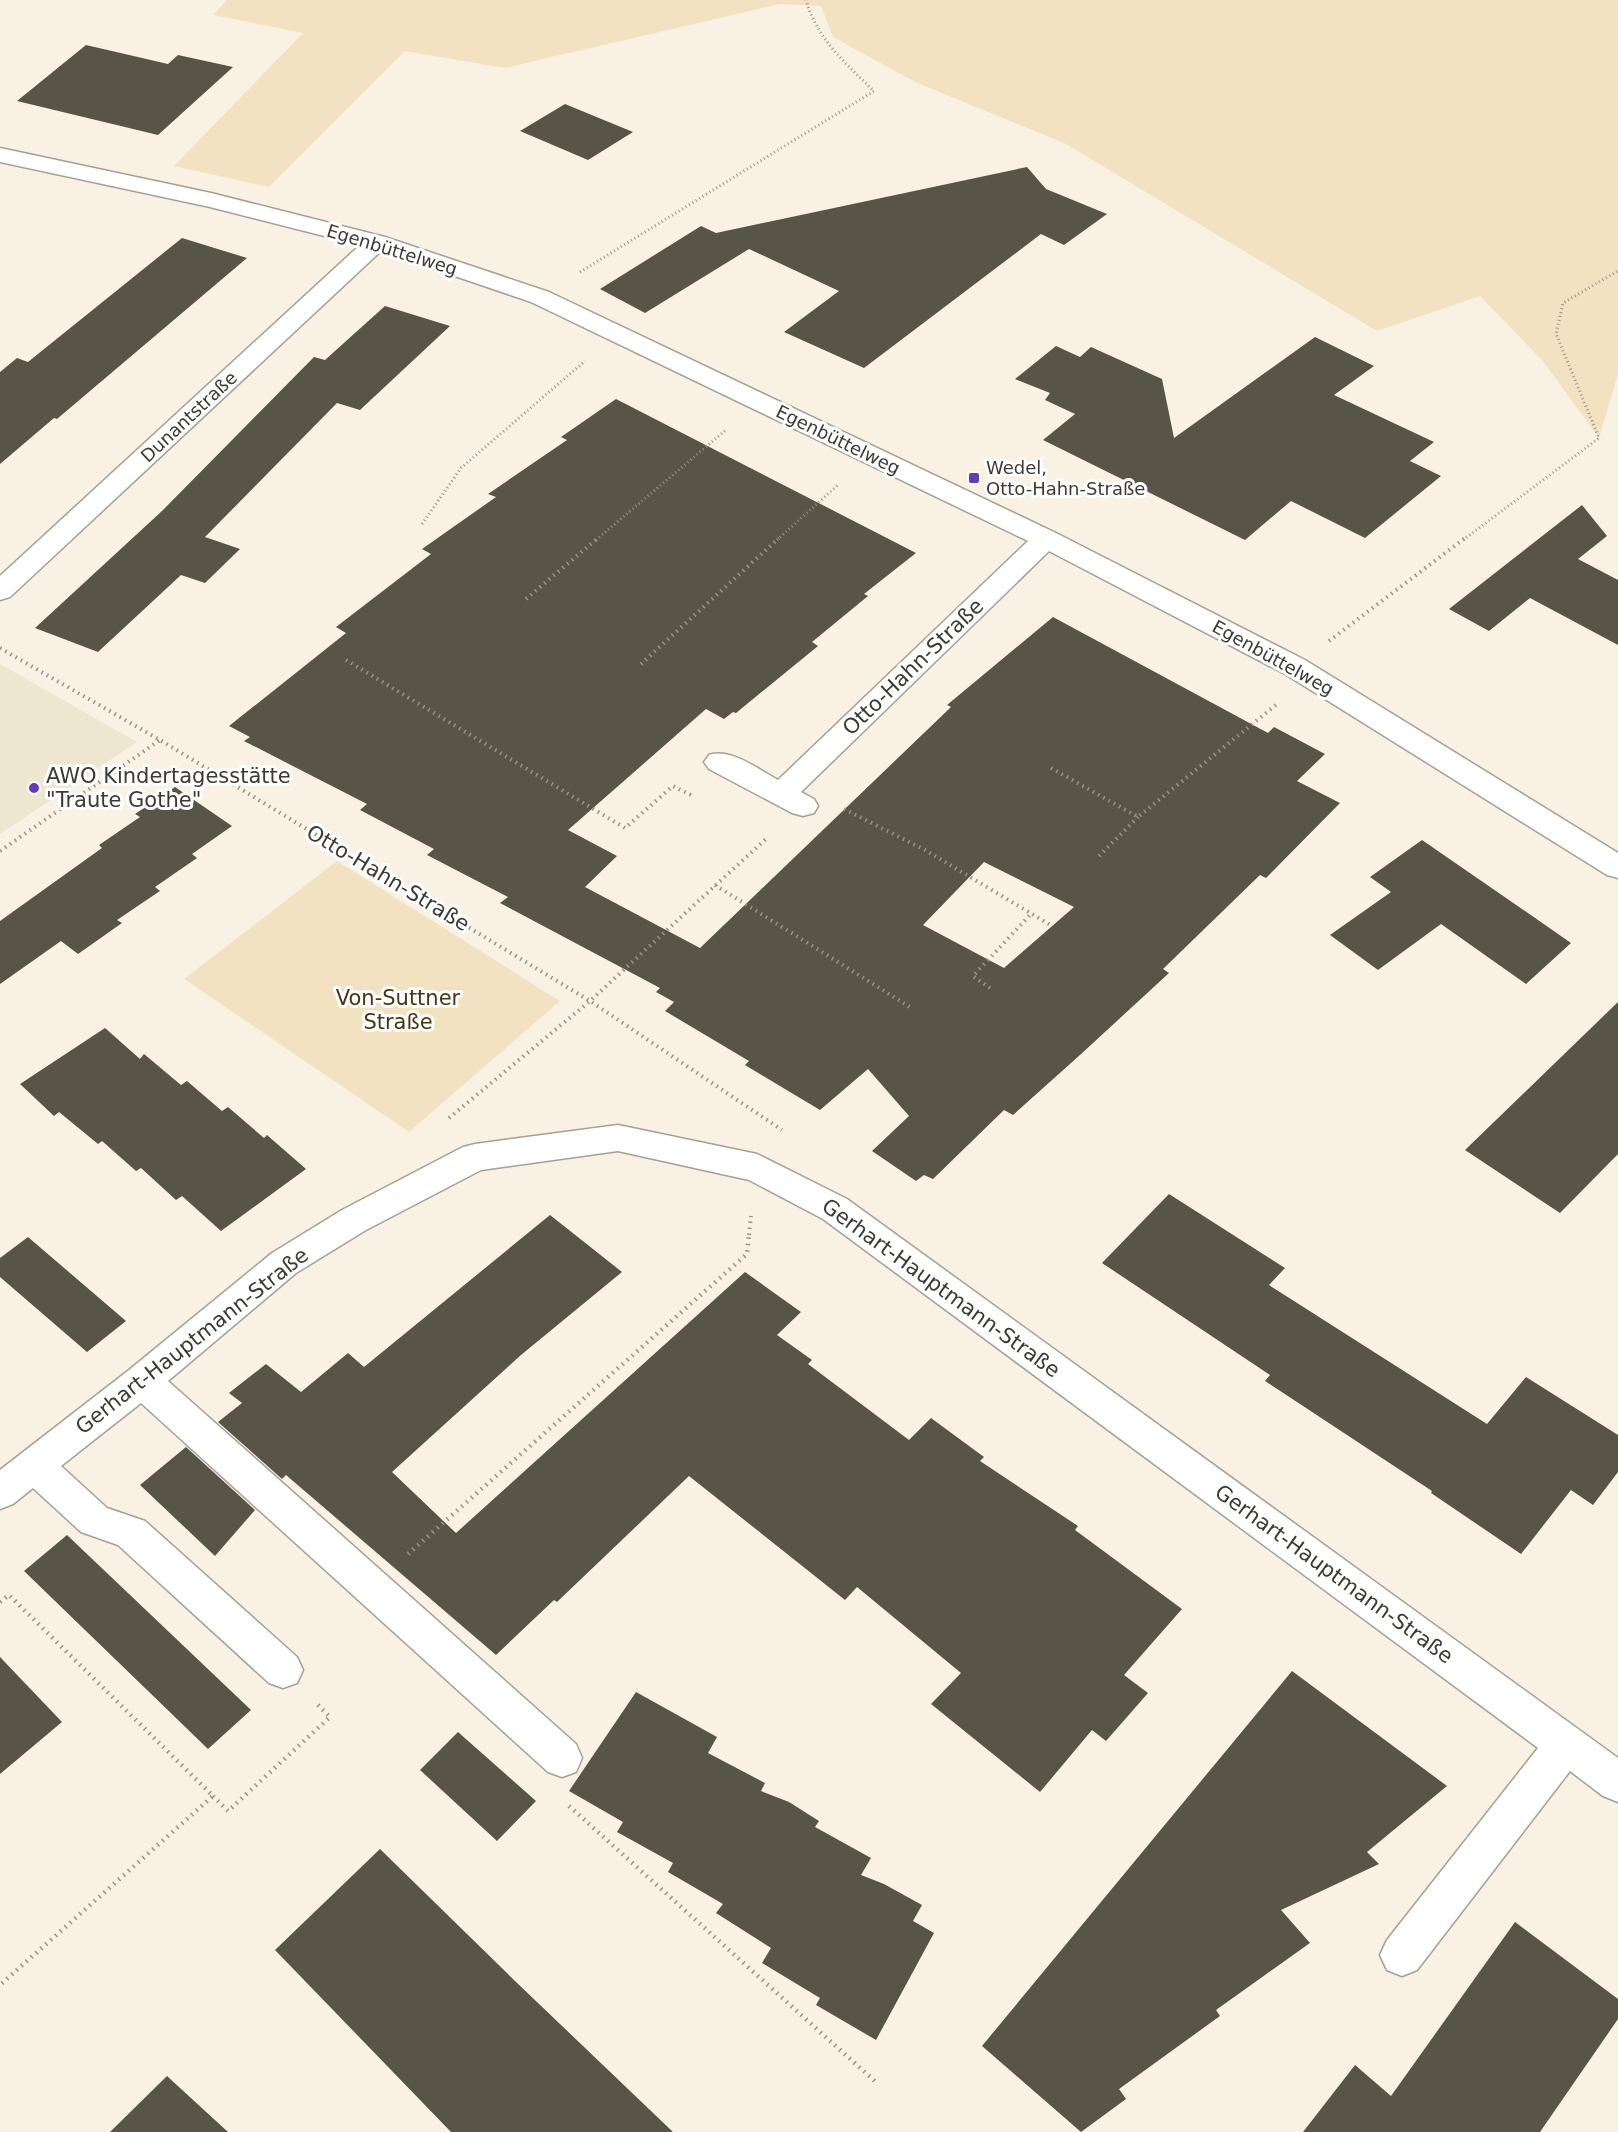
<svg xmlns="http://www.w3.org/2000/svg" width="1618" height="2132" viewBox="0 0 1618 2132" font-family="'DejaVu Sans',sans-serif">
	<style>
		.built { fill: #efe6d1 }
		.green { fill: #f3e2c2 }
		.building { fill: #595448; fill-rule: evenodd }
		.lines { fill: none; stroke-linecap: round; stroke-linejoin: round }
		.minor-casing { stroke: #a6a093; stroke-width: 3 }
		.path-far2 { stroke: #979389; stroke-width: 3; stroke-dasharray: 1 3; stroke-linecap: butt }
		.path-far1 { stroke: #979389; stroke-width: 4; stroke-dasharray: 1.5 4.5; stroke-linecap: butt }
		.path { stroke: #979389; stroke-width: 4.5; stroke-dasharray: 1.5 5; stroke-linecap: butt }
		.minor { fill: #fff; fill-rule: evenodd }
		.poi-dot { fill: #653cb3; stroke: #fff; stroke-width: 2 }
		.labels { text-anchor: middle; stroke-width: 6; stroke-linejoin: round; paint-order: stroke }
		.far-street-label { font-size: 18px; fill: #3c3a34; stroke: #fff }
		.far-poi-label { font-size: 18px; fill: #3c3a34; stroke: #fff; text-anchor: start }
		.street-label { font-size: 21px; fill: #3c3a34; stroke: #fff }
		.poi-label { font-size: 21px; fill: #3c3a34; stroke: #fff; text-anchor: start }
		.park-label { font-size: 21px; fill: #473611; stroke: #fff }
	</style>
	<rect width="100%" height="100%" fill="#f9f2e4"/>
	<path class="built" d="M0,664L137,742L0,834Z"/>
	<path class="green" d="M227,0H1618V374L1599,438L1542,360L1480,296L1377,331L1066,144L915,82L833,37L821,6L780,4L505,68L405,51L269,187L174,166L303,33L213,15Z
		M337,861L560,1001L409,1132L184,979Z"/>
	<path class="building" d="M86,45L168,64L178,55L233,67L158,135L17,101Z
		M565,104L633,132L588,160L520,131Z
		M1027,167L1046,189L1107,214L1064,245L1041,234L864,368L784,332L839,291L749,249L645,313L600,289L701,226L716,233Z
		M182,238L247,258L57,419L54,418L0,464V372L17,358L28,362Z
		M385,306L450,326L360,410L337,403L205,537L240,549L205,583L181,575L98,652L35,628L162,511L314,357L325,360Z
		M1315,337L1374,366L1334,395L1434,442L1410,461L1441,476L1365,538L1291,501L1245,540L1043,440L1075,414L1045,400L1050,393L1015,379L1056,346L1080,357L1091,347L1162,379L1174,438Z
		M616,399L916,553L864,594L868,596L812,642L818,646L736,713L733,712L724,719L706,709L568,830L617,856L585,887L700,948L951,707L947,705L1053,617L1268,733L1274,727L1325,754L1297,781L1340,803L1266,878L1260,875L1163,969L1169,973L1080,1055L1013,1115L1004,1110L933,1179L924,1175L916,1181L872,1151L909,1116L868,1069L820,1110L745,1065L749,1061L665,1011L674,1002L656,992L660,988L500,903L508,897L427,855L434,849L360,810L367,804L244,741L250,737L229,726L346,633L336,627L431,554L422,549L496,497L488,494L567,440L561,437ZM984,862L1074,907L1004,968L923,925Z
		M1582,505L1607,536L1578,559L1618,580V645L1530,598L1489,631L1449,609Z
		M175,787L232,826L192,854L197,858L155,887L160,891L117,920L122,923L78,954L61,941L0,984V921L102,848L99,845L140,817L135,814Z
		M1422,840L1538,920L1571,943L1526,984L1441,924L1378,970L1330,935L1391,892L1370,877Z
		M1618,1002V1154L1560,1213L1465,1150Z
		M105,1028L140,1059L144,1054L181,1085L187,1081L222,1111L228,1107L264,1138L267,1135L306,1169L221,1231L182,1196L176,1200L141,1168L136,1171L102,1141L98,1144L59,1112L54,1116L20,1084Z
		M1169,1194L1285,1268L1269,1285L1487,1424L1526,1377L1618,1435V1472L1593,1505L1571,1490L1521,1554L1431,1493L1432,1491L1265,1381L1270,1375L1102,1263Z
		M550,1215L622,1272L521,1355L392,1472L456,1533L745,1272L801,1312L777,1335L812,1360L808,1364L909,1440L931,1418L984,1457L980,1461L1078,1526L1075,1530L1182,1609L1124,1675L1148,1693L1106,1741L1092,1730L1040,1792L931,1704L961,1673L857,1587L845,1600L689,1476L557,1602L554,1600L496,1655L286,1475L282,1479L218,1422L242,1403L229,1393L266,1364L301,1392L348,1353L364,1367Z
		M28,1237L126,1321L87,1352L0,1277V1258Z
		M186,1447L255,1510L215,1556L140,1485Z
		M67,1535L251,1710L208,1749L24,1571Z
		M0,1657L62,1722L0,1774Z
		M1292,1671L1447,1786L1367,1852L1379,1864L1281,1910L1310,1943L1216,2010L1220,2016L1119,2089L1126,2099L1081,2132L982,2046Z
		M636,1692L717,1737L708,1753L765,1783L761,1791L789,1802L819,1821L815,1827L871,1858L861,1875L884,1884L922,1905L913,1921L934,1933L876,2040L816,2005L820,1998L762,1963L771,1948L716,1913L723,1904L668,1872L673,1863L617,1832L623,1822L569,1791Z
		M458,1732L536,1801L497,1841L420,1770Z
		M380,1849L515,1981L673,2132H451L275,1950Z
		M1515,1922L1618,1999V2019L1540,2132H1303L1355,2065L1391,2096Z
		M167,2076L228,2132H110Z"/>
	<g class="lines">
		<g class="minor-casing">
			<path id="minor" d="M0,148L211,193L385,237L549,292L1056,533L1305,660L1618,853V878L1607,875L1285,674L1049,551L801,792L814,799L818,806L814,813L803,816L792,813L709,769L704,762L709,755C731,748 758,769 778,780L1028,541L531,302L381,251L10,597L0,600V576L360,245L210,207L0,162Z
				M618,1125L757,1154L847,1199L1618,1758V1802L1603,1796L1570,1771L1417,1970L1402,1976L1387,1970L1380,1955L1387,1940L1538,1748L823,1219L749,1180L618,1151L481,1170L366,1230L296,1273L168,1381L576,1744L582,1758L576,1772L562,1777L548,1772L141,1403L61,1466L107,1508L145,1521L297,1657L303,1670L297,1683L283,1688L269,1683L118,1545L81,1532L33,1488L13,1504L0,1509V1470L129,1370L272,1253L342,1210L463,1147L475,1144Z"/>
		</g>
		<path class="path-far2" d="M580,272L874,91C846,64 817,39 806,0
			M422,524L461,468L585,361
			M596,540L727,429
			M777,540L839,484
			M1463,540L1599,438L1556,334L1563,303L1618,271"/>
		<path class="path-far1" d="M526,599L598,538
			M1329,641L1465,538
			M0,648L160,740L590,1001L782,1130
			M346,660L625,828L673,786L691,795
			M641,664L779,538
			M1051,768L1138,817L1277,704
			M844,809L925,850L1052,926
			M0,851L160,740
			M1099,856L1138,817
			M715,885L913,1009
			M990,988L973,976L1031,914
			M449,1118L590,1001L768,837
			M749,1235L751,1216"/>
		<path class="path" d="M408,1554L747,1254L749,1234
			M0,1602L9,1595L213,1796L0,1985
			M213,1796L228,1811L330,1717L316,1703
			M569,1806L878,2084"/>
		<use href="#minor" class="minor"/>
	</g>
	<g class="poi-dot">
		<rect x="968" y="472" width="12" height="12" rx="3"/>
		<circle cx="34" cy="788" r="6"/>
	</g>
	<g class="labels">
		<g class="far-street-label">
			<text transform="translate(392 250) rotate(17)" y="6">Egenbüttelweg</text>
			<text transform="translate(189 417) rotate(-43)" y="6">Dunantstraße</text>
			<text transform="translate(838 440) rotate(26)" y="6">Egenbüttelweg</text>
			<text transform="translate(1273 658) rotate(29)" y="6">Egenbüttelweg</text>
		</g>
		<g class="far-poi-label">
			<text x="986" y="474">Wedel,<tspan x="986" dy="21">Otto-Hahn-Straße</tspan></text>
		</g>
		<g class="street-label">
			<text transform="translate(913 667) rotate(-44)" y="7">Otto-Hahn-Straße</text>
			<text transform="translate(388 878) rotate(31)" y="7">Otto-Hahn-Straße</text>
			<text transform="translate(941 1288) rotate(36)" y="7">Gerhart-Hauptmann-Straße</text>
			<text transform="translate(192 1341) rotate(-38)" y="7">Gerhart-Hauptmann-Straße</text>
			<text transform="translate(1334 1574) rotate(36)" y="7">Gerhart-Hauptmann-Straße</text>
		</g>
		<g class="poi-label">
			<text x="46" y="783">AWO Kindertagesstätte<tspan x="46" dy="24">"Traute Gothe"</tspan></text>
		</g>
		<g class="park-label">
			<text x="398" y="1005">Von-Suttner<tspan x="398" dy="24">Straße</tspan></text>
		</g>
	</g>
</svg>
